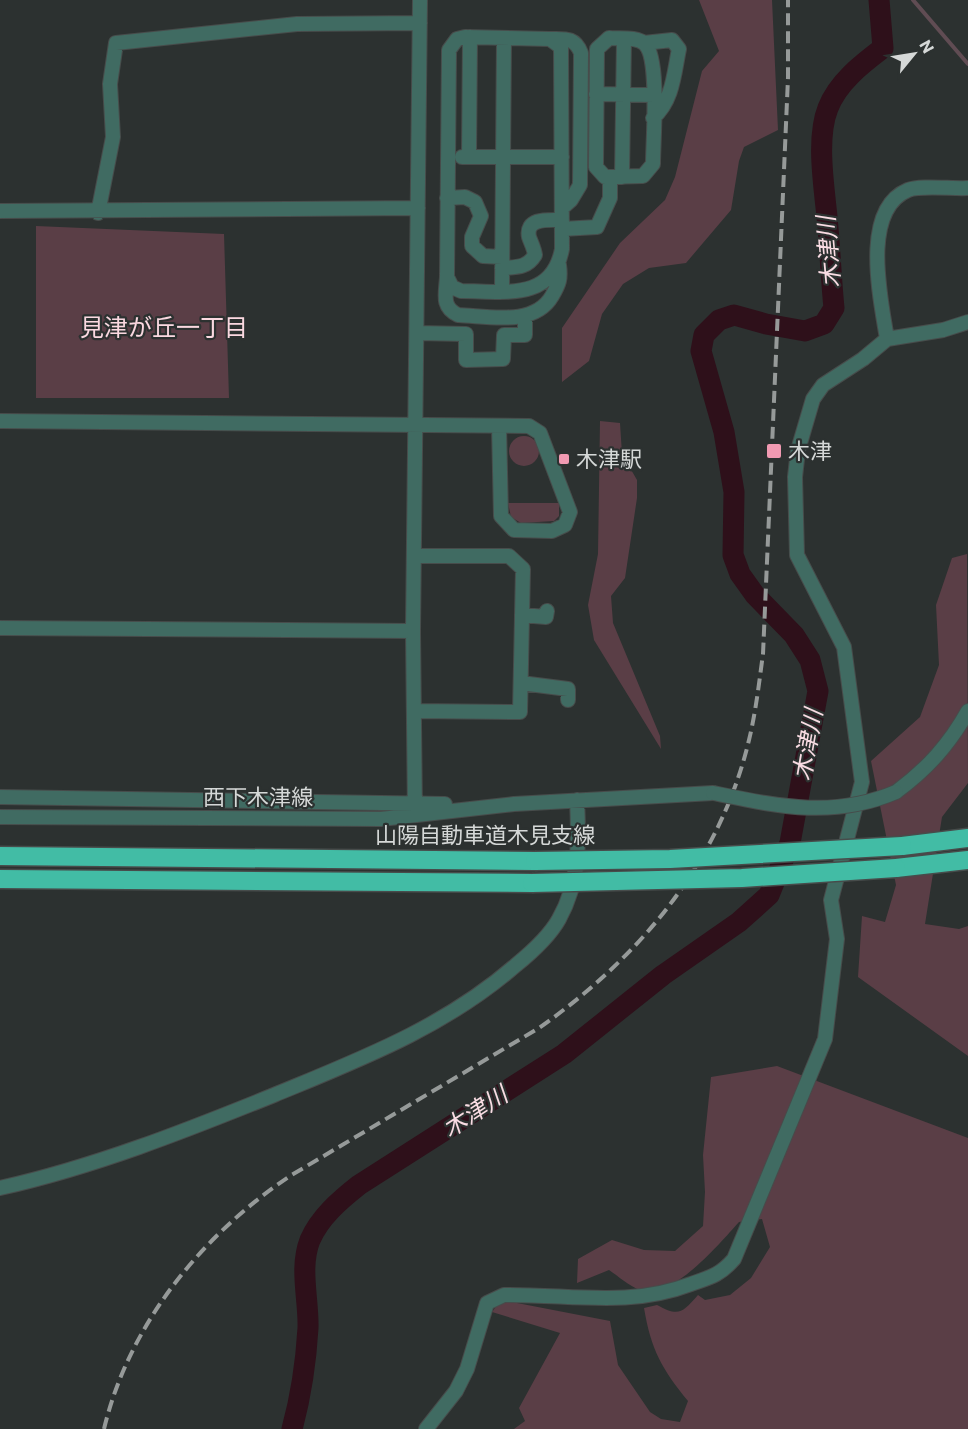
<svg xmlns="http://www.w3.org/2000/svg" width="968" height="1429" viewBox="0 0 968 1429" font-family="Commissioner,'Noto Sans JP',sans-serif">
	<style>
		.green { fill: #5a3e46 }
		.lines { fill: none; stroke-linecap: round; stroke-linejoin: round }
		.stream { stroke: #604c53; stroke-width: 4 }
		.river { stroke: #2e101a; stroke-width: 21 }
		.minor-casing { stroke: #474c4b; stroke-width: 16 }
		.highway-casing { stroke: #474c4b; stroke-width: 21 }
		.minor { stroke: #406b62; stroke-width: 14 }
		.highway { stroke: #42bca5; stroke-width: 18 }
		.rail { stroke: #969a99; stroke-width: 4; stroke-dasharray: 12 6; stroke-linecap: butt }
		.minor-bridge-casing { stroke: #474c4b; stroke-width: 16; stroke-linecap: butt }
		.highway-bridge-casing { stroke: #474c4b; stroke-width: 21; stroke-linecap: butt }
		.minor-bridge { stroke: #406b62; stroke-width: 14 }
		.highway-bridge { stroke: #42bca5; stroke-width: 18 }
		.poi-dot { fill: #f19ab2; stroke: #2c3130; stroke-width: 2 }
		.labels { text-anchor: middle; stroke-width: 4.5; stroke-linejoin: round; paint-order: stroke }
		.poi-label { font-size: 22px; fill: #d5d8d7; stroke: #2c3130; text-anchor: start }
		.street-label { font-size: 22px; fill: #d5d8d7; stroke: #2c3130 }
		.water-label { font-size: 24px; font-style: italic; fill: #f9dce3; stroke: #2c3130 }
		.neighbourhood-label { font-size: 24px; fill: #fad8e0; stroke: #2c3130 }
	</style>
	<rect width="100%" height="100%" fill="#2c3130"/>
	<path class="green" d="M699,0H772L778,130L744,147L739,161L731,210L686,263L649,268L623,284L602,314L589,361L562,382V328L620,243L665,200L675,177L702,71L719,51Z
		M36,226L224,234L229,398H36Z
		M600,421L620,423L622,454L637,480V498L625,578L611,596L613,623L660,736L661,749L594,640L588,605L598,554Z
		M509 451a15 15 0 1 1 30 0a15 15 0 1 1-30 0Z
		M508,503H559V516L554,521L521,523L511,517Z
		M967,554L968,783L942,817L925,924L959,929L968,926V1056L858,977L862,916L885,922L896,885L871,761L920,717L939,665L936,605L952,558Z
		M777,1066L968,1138V1429H514L525,1421L519,1408L560,1333L492,1312L501,1300L610,1321L618,1365L650,1412L661,1419L680,1422L688,1401C662,1369 651,1350 644,1308L657,1305C679,1317 682,1313 698,1295L705,1300L730,1295L751,1278L770,1247L762,1219L739,1222C720,1243 672,1301 640,1290C629,1286 618,1276 609,1270L577,1283L578,1259L612,1240L644,1250L675,1251L703,1226L705,1192L703,1155L711,1077Z"/>
	<g class="lines">
		<path class="stream" d="M913,0L968,64"/>
		<path class="river" d="M292,1429C301,1396 306,1362 308,1328C309,1300 299,1268 310,1240C320,1217 340,1200 359,1185L564,1054L663,975L739,922L769,895L790,843L818,691L810,660L794,635L755,595L740,574L733,555L734,492L724,432L701,351L704,335L719,320L734,315L766,324L805,331L824,324L834,308C831,278 830,247 827,217C824,185 816,138 828,108C838,82 862,64 883,48L879,0"/>
		<g class="minor-casing">
			<path id="minor" d="M465,37L550,39L561,47L562,249C552,302 503,291 461,291L452,287L447,277L449,50L457,39Z
				M609,38C619,39 637,36 645,44C660,59 653,140 653,164L643,176L605,177L596,167L597,49Z
				M550,39C565,39 575,37 581,53L580,185L571,200L562,208
				M644,43L672,40L679,49C674,73 673,101 653,118
				M596,94L654,95
				M462,157H562
				M469,157L470,37
				M622,177L624,39
				M447,198L465,197L475,202L481,216L472,237V246L483,256L502,257
				M0,211L418,208
				M98,213L113,137L110,84L116,43L297,24L420,23
				M562,229L597,227L610,198V177
				M502,268C517,267 527,268 535,255C534,248 531,243 529,237C525,217 550,220 562,220
				M447,277C446,294 441,307 458,315C488,316 534,327 552,296C559,284 561,279 559,265
				M502,291L504,38
				M417,333L466,334V360L503,359L504,335H525V316
				M887,339C881,300 860,210 908,190C920,185 953,189 968,188
				M0,421L529,426L540,433L570,512L565,525L552,531L514,530L501,516L499,426
				M522,615L546,617L547,611
				M0,628L413,631
				M521,683L568,689V700
				M414,711L520,712L523,569L509,556H415
				M896,792C927,769 949,745 968,711
				M0,797L445,804
				M415,815L413,631L420,0
				M0,817L381,819L514,804L713,793
				M0,1188C94,1167 185,1131 274,1095C361,1059 445,1027 516,965C532,952 549,937 559,919C580,882 579,841 577,800
				M426,1429L456,1391L467,1369L487,1303L504,1295C570,1294 628,1308 691,1284C711,1277 720,1275 734,1259L825,1039L837,939L831,900L862,782L844,647L797,555L795,477L798,450L813,399L823,385L863,359L887,339L943,330L968,322"/>
		</g>
		<g class="highway-casing">
			<path id="highway" d="M902,846L968,838
				M0,856L535,861
				M896,868L968,860
				M0,879L532,883"/>
		</g>
		<use href="#minor" class="minor"/>
		<use href="#highway" class="highway"/>
		<path class="rail" d="M104,1429C129,1324 202,1235 290,1176L539,1028C640,957 720,862 749,740C756,711 759,683 763,654L788,78V0"/>
		<g class="minor-bridge-casing">
			<path id="minor-bridge" d="M713,793C777,806 833,819 896,792"/>
		</g>
		<g class="highway-bridge-casing">
			<path id="highway-bridge" d="M535,861L670,859L902,846
				M532,883L742,878L896,868"/>
		</g>
		<use href="#minor-bridge" class="minor-bridge"/>
		<use href="#highway-bridge" class="highway-bridge"/>
	</g>
	<g class="poi-dot">
		<rect x="766" y="443" width="16" height="16" rx="3"/>
		<rect x="558" y="453" width="12" height="12" rx="3"/>
	</g>
	<g class="labels">
		<g class="poi-label">
			<text x="788" y="459">木津</text>
			<text x="576" y="467">木津駅</text>
		</g>
		<g class="street-label">
			<text x="258" y="805">西下木津線</text>
			<text x="485" y="843">山陽自動車道木見支線</text>
		</g>
		<g class="water-label">
			<text transform="translate(829 252) rotate(-95)" y="8">木津川</text>
			<text transform="translate(808 745) rotate(-80)" y="8">木津川</text>
			<text transform="translate(475 1112) rotate(-33)" y="8">木津川</text>
		</g>
		<g class="neighbourhood-label">
			<text x="164" y="336">見津が丘一丁目</text>
		</g>
	</g>
	<g transform="translate(914 54) rotate(60)" stroke="#2c3130" stroke-width="4.5" paint-order="stroke">
	<path d="M0-4.5L10 22L0 15L-10 22Z" fill="#d5d8d7"/>
	<text y="-9" font-size="16" font-weight="bold" text-anchor="middle" fill="#d5d8d7">N</text>
	</g>
</svg>
